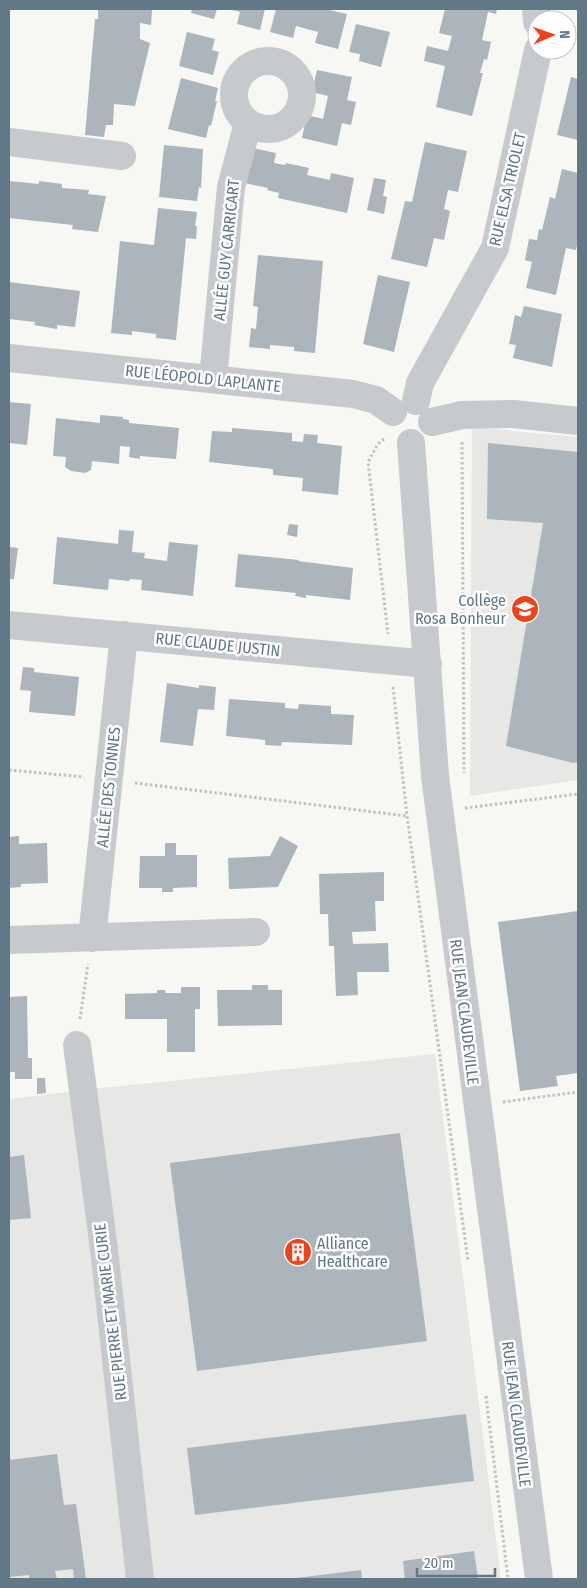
<svg xmlns="http://www.w3.org/2000/svg" width="587" height="1588" viewBox="0 0 587 1588" font-family="'Fira Sans Condensed',sans-serif">
	<style>
		.built { fill: #e7e8e6 }
		.building { fill: #acb5bb }
		.lines { fill: none; stroke-linecap: round; stroke-linejoin: round }
		.path { stroke: #bfc2c4; stroke-width: 3; stroke-dasharray: 2.5 2.5; stroke-linecap: butt }
		.minor { stroke: #c6cacd; stroke-width: 28 }
		.labels { text-anchor: middle; stroke-width: 5; stroke-linejoin: round; paint-order: stroke }
		.street-label { font-size: 16px; fill: #637887; stroke: #fff }
		.poi-label { font-size: 16px; fill: #637887; stroke: #fff; text-anchor: end }
	</style>
	<rect width="100%" height="100%" fill="#f7f7f3"/>
	<path class="built" d="M472,427L578,437V780L470,796Z
		M435,1054L501,1579H9V1099L83,1090Z"/>
	<path class="building" d="M98,9L152,10L151,25L140,23V39L150,43L135,106L114,104L113,125H106L104,137L85,135L95,19H98Z
		M192,9H217L214,19L191,13Z
		M228,9H265L260,30L237,24L240,12Z
		M276,9H325L347,14L338,49L315,43L318,32L296,26L293,38L270,32Z
		M445,9H497L496,14L488,12L482,40L491,42L487,60L484,59L480,73H483L472,116L436,107L445,66L424,61L427,46L448,51L452,36L439,33Z
		M356,24L390,32L381,67L359,61L360,54L349,52Z
		M187,32L215,39L212,50L219,52L213,75L179,66Z
		M317,70L352,77L347,100L356,102L351,125L342,123L337,146L302,138L307,115L323,119L328,96L312,92Z
		M571,77L578,79V140L557,135Z
		M181,78L218,88L215,101H217L211,126L209,125L206,138L168,129Z
		M425,142L467,151L458,192L448,190L444,209L450,211L444,240L434,238L427,267L391,259L405,201L412,202Z
		M164,145L203,149L201,188L199,187L197,201L159,197Z
		M253,148L276,153L274,163L285,165L286,163L309,168L307,175L330,180L331,173L354,178L347,213L278,198L279,193L267,190L268,188L245,183Z
		M562,169L578,173V239L576,250L566,248L556,295L526,288L532,262L525,260L529,239L537,240L539,229L542,230L550,197L555,199Z
		M374,178L386,180L383,196L387,197L384,214L367,210Z
		M9,181L39,184V181L62,184V188L89,190L88,194L106,196L98,232L72,229L73,225L9,218Z
		M158,208L197,212L195,226H197L196,239L186,238L176,340L156,338V334L132,331V335L111,333L120,241L154,245Z
		M258,255L323,261L315,353L294,351V347L270,345V349L249,347L251,328L256,329L258,307L253,306Z
		M378,275L410,282L394,352L363,344Z
		M9,282L80,291L75,327L57,325V329L45,327L34,325L35,322L9,319Z
		M524,306L562,314L552,367L513,358L516,345L509,344L512,330L515,315L521,317Z
		M9,402L31,404L27,445L9,443Z
		M100,415L123,417V419L129,420V423L179,428L176,459L140,456V459L129,457L130,447L120,446L119,464L92,461L91,470L85,473L71,471L65,467L66,457L53,456L56,418L100,423Z
		M232,428L292,433V441L303,442L304,434L318,435L317,443L342,446L338,495L302,491L303,478L273,475V469L209,462L212,431L232,432Z
		M488,443L578,452V762L573,763L506,746L543,523L487,519Z
		M289,524L298,525L297,537L287,535Z
		M119,530L134,531L132,552L145,553L144,558L167,561L169,542L198,545L193,596L141,590L142,580L130,579L129,581L109,579L108,590L53,584L57,537L118,544Z
		M9,547L18,548L14,579H9Z
		M238,554L299,560L298,561L353,568L350,600L306,595V598L295,596L296,593L235,587Z
		M23,667L34,668V672L79,677L75,716L29,712L31,691L20,690Z
		M167,683L199,688V685L216,687L214,710L198,709L193,746L160,742Z
		M229,699L285,703V708L298,709L299,704L331,706V714L354,715L352,745L282,742L281,746L265,745V740L226,736Z
		M19,836V844L47,843L48,883L21,884V887L9,888V837Z
		M280,836L298,846L278,887L229,889L228,858L270,856Z
		M165,843H176V855H197V887L173,888V892H162V888H139L140,856H165Z
		M384,872V901H375L376,931L352,932L353,944L388,943L389,972H357L358,995L336,996L334,946H329L328,914H320L319,874Z
		M578,911V1073L556,1076L558,1086L520,1091L498,922Z
		M252,985H268V990H282V1025L218,1026L217,990H252Z
		M181,987H200V1009H195V1052H167V1019H125V994L157,993V990H165L166,993H181Z
		M27,996L28,1058H32V1079H15V1072H9V997Z
		M37,1078H45L46,1093L37,1094Z
		M400,1133L427,1341L197,1371L170,1163Z
		M24,1155L31,1218L9,1220V1157Z
		M466,1414L474,1481L195,1515L187,1448Z
		M57,1454L64,1505L76,1504L86,1579H74L73,1569L55,1571L57,1579H29V1575L9,1577V1460Z
		M474,1551L478,1579H405L403,1561Z
		M361,1570L362,1579H296V1578Z"/>
	<g class="lines">
		<path class="path" d="M384,439L378,444L368,462L388,634
			M462,442L464,773
			M393,687L407,816L468,1261
			M9,770L84,777
			M135,783L407,816
			M465,808L578,794
			M80,1019L88,964
			M503,1102L578,1092
			M486,1396L508,1579"/>
		<path class="minor" d="M536,9L537,22
			M234 95a34 34 0 1 1 68 0a34 34 0 1 1-68 0Z
			M9,142L122,156
			M9,358L353,394L376,400L393,412
			M213,379L231,187L248,123
			M416,401L420,383L495,248L538,50
			M432,422L462,415L514,414L578,421
			M411,443L435,776L539,1579
			M9,625L428,664
			M92,938L124,635
			M9,940L256,932
			M77,1045L104,1249L140,1579"/>
	</g>
	<defs>
		<g id="school-disc" transform="scale(1.4375)"><circle r="9.5" fill="#f24217" stroke="#fff"/><path d="M0-5L7-2L0 1L-7-2ZM-4 1L0 2.5L4 1V4Q0 6-4 4Z" fill="#fff"/></g>
		<g id="building-disc" transform="scale(1.4375)"><circle r="9.5" fill="#f24217" stroke="#fff"/><path d="M-4-6H4V6H1V3H-1V6H-4ZM-2.5-4.3h1.7v1.8h-1.7ZM.8-4.3h1.7v1.8H.8ZM-2.5-1h1.7V.8h-1.7ZM.8-1h1.7V.8H.8Z" fill="#fff"/></g>
	</defs>
	<g fill-rule="evenodd">
		<use href="#school-disc" x="525" y="609"/>
		<use href="#building-disc" x="298" y="1252"/>
	</g>
	<g class="labels">
		<g class="street-label">
			<text transform="translate(507 189) rotate(-77)" y="6">RUE ELSA TRIOLET</text>
			<text transform="translate(226 250) rotate(-84)" y="6">ALLÉE GUY CARRICART</text>
			<text transform="translate(203 378) rotate(6)" y="6">RUE LÉOPOLD LAPLANTE</text>
			<text transform="translate(218 644) rotate(6)" y="6">RUE CLAUDE JUSTIN</text>
			<text transform="translate(108 787) rotate(-84)" y="6">ALLÉE DES TONNES</text>
			<text transform="translate(465 1012) rotate(83)" y="6">RUE JEAN CLAUDEVILLE</text>
			<text transform="translate(110 1312) rotate(-97)" y="6">RUE PIERRE ET MARIE CURIE</text>
			<text transform="translate(517 1414) rotate(83)" y="6">RUE JEAN CLAUDEVILLE</text>
		</g>
		<g class="poi-label">
			<text x="506" y="606">Collège<tspan x="506" dy="18">Rosa Bonheur</tspan></text>
			<text x="317" y="1249" text-anchor="start">Alliance<tspan x="317" dy="18">Healthcare</tspan></text>
		</g>
	</g>
	<rect width="587" height="1588" fill="none" stroke="#637887" stroke-width="20"/>
	<g transform="translate(552 35) rotate(88)"><circle r="24" fill="#ffffff" stroke="#c1c9cf"/>
	<path d="M0-4L9 19L0 12L-9 19Z" fill="#f24217"/>
	<text y="-8" font-size="14" font-weight="bold" text-anchor="middle" fill="#637887">N</text>
	</g>
	<path d="M417 1568v8h78v-8" fill="none" stroke="#637887" stroke-width="2.5"/>
	<text x="424" y="1568" font-size="15" fill="#637887" stroke="#ffffff" stroke-width="4" paint-order="stroke">20 m</text>
</svg>
